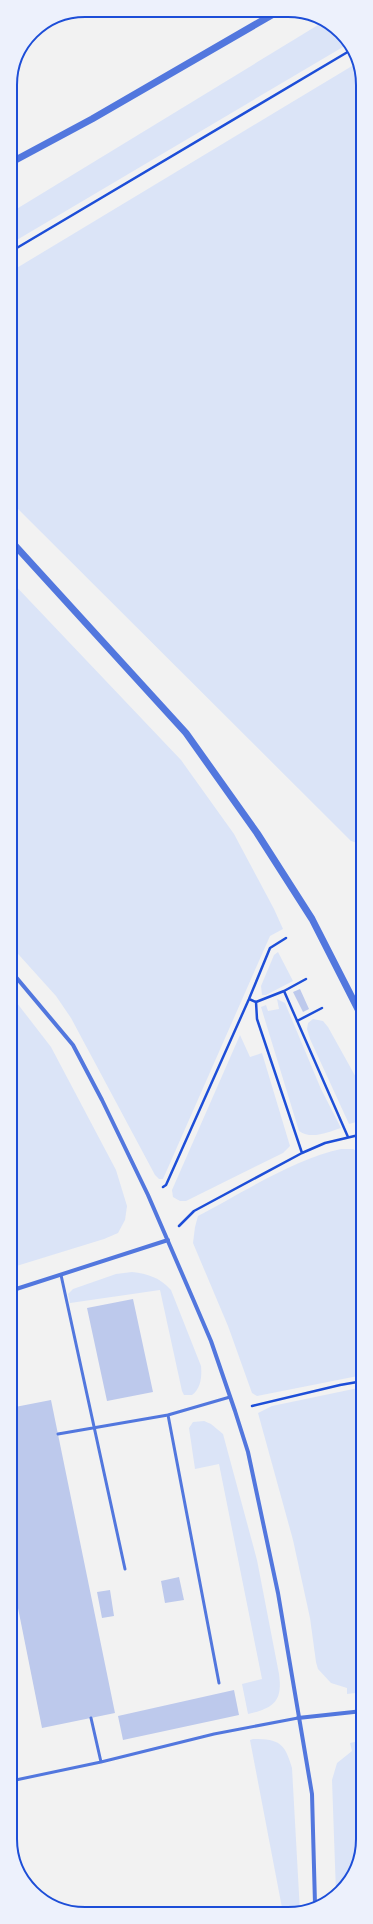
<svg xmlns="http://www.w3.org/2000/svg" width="373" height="1924" viewBox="0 0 373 1924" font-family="'DM Sans',sans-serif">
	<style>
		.green { fill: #dbe4f7 }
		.building { fill: #bdc9ec }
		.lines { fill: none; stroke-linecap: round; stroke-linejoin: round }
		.path { stroke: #1d4ed8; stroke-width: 2.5 }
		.service { stroke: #5277de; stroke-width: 3 }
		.minor { stroke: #5277de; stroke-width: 4 }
		.tertiary { stroke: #5277de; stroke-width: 7 }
		.rim { fill: none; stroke: #1d4ed8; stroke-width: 2 }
	</style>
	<rect width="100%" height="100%" fill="#f2f2f2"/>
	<path class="green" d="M323,22L345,36L348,44L10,244V213Z
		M357,63L362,75L363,845L351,841L10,501V272Z
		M10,580L181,760L234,834L274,909L283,929L270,936L163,1179H159L155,1175L71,1018L56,996L10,945Z
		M278,952L293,981L266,995H262L261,986L274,955Z
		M10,994L51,1047L116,1170L127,1206L125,1220L118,1233L104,1239L10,1268Z
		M277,999L285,1003L321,1089L341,1128C328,1132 312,1140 299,1131L261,1007L266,1005L268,1011L279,1009Z
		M313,1019L323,1021L328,1027L363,1090V1120L349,1124L310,1039L307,1029L308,1023Z
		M240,1035L250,1057L262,1053L290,1146L283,1153L186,1201H180L173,1197L172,1190Z
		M341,1149H353L363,1155V1375L257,1396L252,1393L228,1326L193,1243L195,1227L198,1216C240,1194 296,1158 341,1149Z
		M132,1272C148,1274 159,1277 171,1290L201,1366C202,1376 201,1389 192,1395H184L182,1391L160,1290L70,1303L68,1294L73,1289L116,1274Z
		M363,1387V1692L347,1694V1688L331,1683L318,1669L316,1662L310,1618L293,1540L258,1413L272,1406Z
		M204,1421L211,1424L223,1434L257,1560L279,1674C283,1702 273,1708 248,1714L242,1684L262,1679L219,1464L195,1469L189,1428L193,1422Z
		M253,1739C279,1739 285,1743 292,1768L300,1912L283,1913L250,1740Z
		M363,1740V1844L344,1889L336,1893L332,1780L337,1763L352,1751L350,1743Z"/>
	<path class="building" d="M300,989L309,1009L303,1012L293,992Z
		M133,1299L153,1392L107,1401L87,1308Z
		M51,1400L115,1713L42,1728L11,1573L10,1408Z
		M179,1577L184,1600L165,1603L161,1581Z
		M110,1590L114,1616L102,1618L97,1592Z
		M234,1690L239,1715L123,1740L118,1716Z"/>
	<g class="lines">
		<path class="path" d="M10,252L351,50
			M284,991L348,1137
			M249,999L256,1002L284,991L306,979
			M256,1002L257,1019L302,1153
			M297,1021L322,1008
			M163,1187L166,1185L249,999L270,948L286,938
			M179,1226L194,1211L302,1153L325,1143L363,1134
			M252,1406L340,1385L363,1381"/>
		<path class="service" d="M61,1275L125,1569
			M10,1390L14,1408
			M168,1415L230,1397
			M58,1434L168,1415L219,1683
			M91,1718L101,1762
			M11,1781L101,1762L214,1734L298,1718"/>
		<path class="minor" d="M10,970L73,1045L102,1100L148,1195L193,1299L211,1341L235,1411L248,1452L278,1593L312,1794L315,1904
			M10,1291L168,1240
			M298,1718L363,1711"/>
		<path class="tertiary" d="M10,163L92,119L277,12
			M10,540L186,733L257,833L312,919L363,1019"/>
	</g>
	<path d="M0 0H373V1924H0ZM85 17H288A68 68 0 0 1 356 85V1839A68 68 0 0 1 288 1907H85A68 68 0 0 1 17 1839V85A68 68 0 0 1 85 17Z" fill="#edf1fc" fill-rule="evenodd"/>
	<path class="rim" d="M85 17H288A68 68 0 0 1 356 85V1839A68 68 0 0 1 288 1907H85A68 68 0 0 1 17 1839V85A68 68 0 0 1 85 17Z"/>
</svg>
